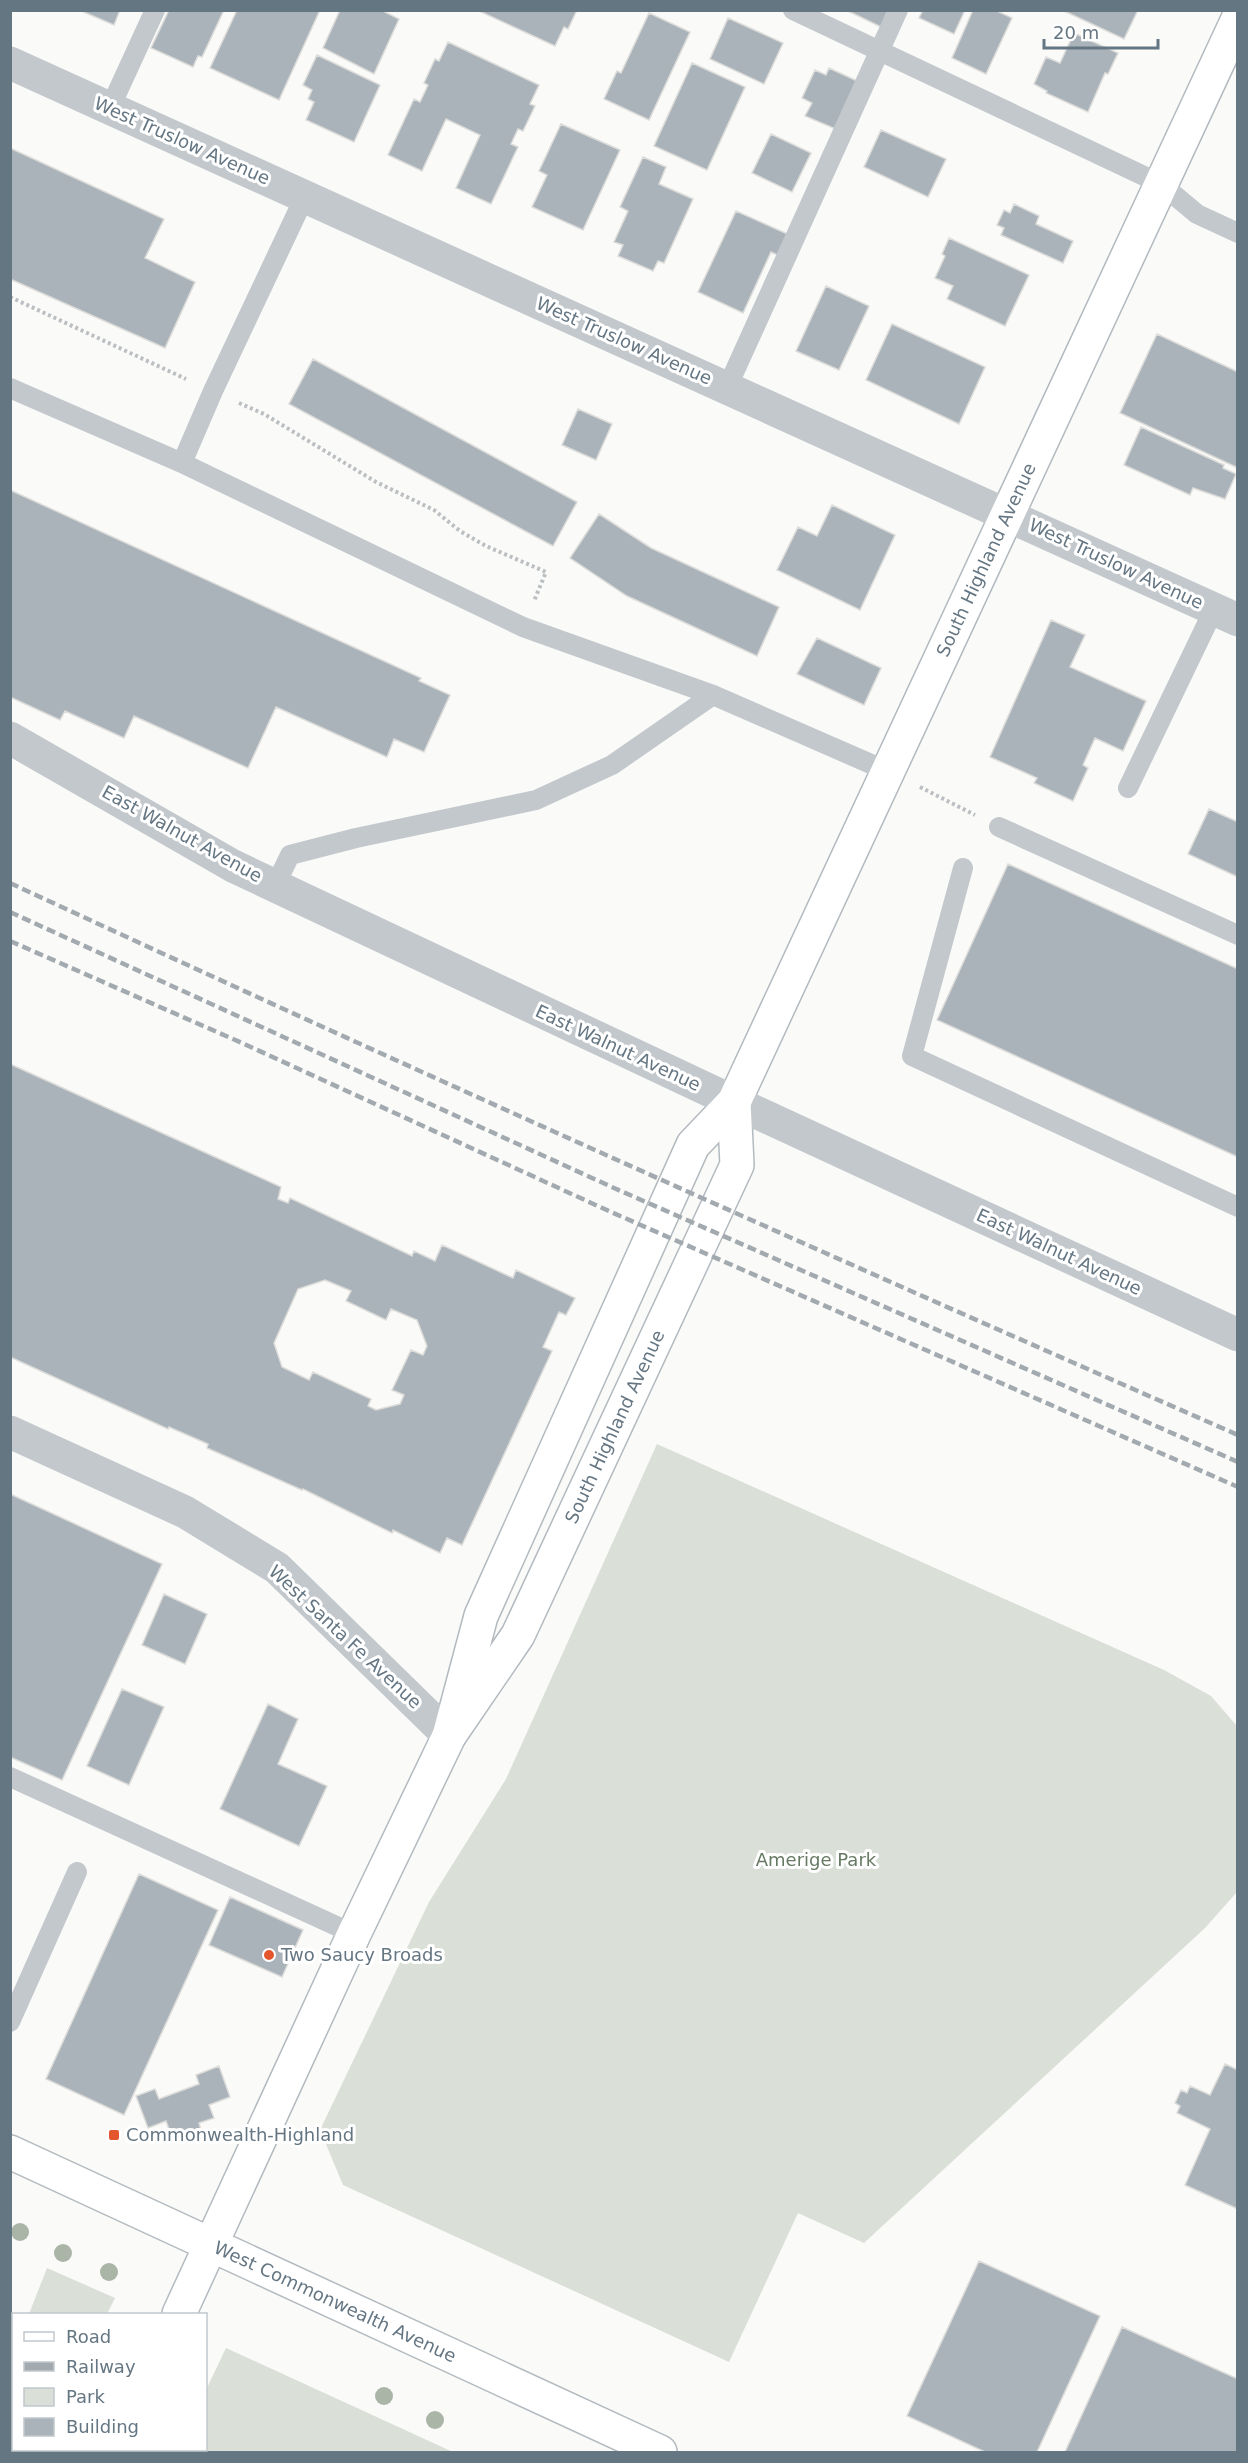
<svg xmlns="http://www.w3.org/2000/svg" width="1248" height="2463" viewBox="0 0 1248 2463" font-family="'DejaVu Sans',sans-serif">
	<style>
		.green { fill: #dadfd7 }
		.building { fill: #aab3b9; stroke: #dcdcda; stroke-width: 1.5; fill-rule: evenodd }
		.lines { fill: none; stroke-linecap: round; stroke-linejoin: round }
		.secondary-casing { stroke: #b3babf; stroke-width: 36 }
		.path { stroke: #bbbfc2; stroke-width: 4; stroke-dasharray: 3 3; stroke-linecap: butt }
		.lane { stroke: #c3c8cc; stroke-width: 20 }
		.street { stroke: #c3c8cc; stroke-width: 33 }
		.secondary { stroke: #fff; stroke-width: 33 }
		.rail { stroke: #a2aab0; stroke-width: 4.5; stroke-dasharray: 9 4.5; stroke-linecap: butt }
		.tree { fill: #aab4a7 }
		.poi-dot { fill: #e4572e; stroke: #fff; stroke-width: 2 }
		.labels { text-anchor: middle; stroke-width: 6; stroke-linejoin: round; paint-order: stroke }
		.street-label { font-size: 18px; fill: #657683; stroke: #fff }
		.park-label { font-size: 18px; fill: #687a64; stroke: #fff }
		.poi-label { font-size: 18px; fill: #657683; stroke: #fff; text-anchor: start }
	</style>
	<rect width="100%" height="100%" fill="#fafaf8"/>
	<path class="green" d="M657,1444L1164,1670L1211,1696L1237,1726V1892L1205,1928L864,2243L798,2213L729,2362L343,2185L320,2130L429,1902L506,1779Z
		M47,2268L115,2298L107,2314H29Z
		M226,2348L453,2452H175L177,2450H206V2390Z"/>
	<path class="building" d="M79,10H120L114,25Z
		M169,10H224L202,57L198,56L193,67L151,48Z
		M237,10H320L279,100L210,68Z
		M340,10H381L399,19L374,74L323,48Z
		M477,10H577L568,29L564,27L555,46Z
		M846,10H888L881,27Z
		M923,10H965L954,34L919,18Z
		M973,10H995L1012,18L986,74L952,58Z
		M1062,10H1138L1124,39Z
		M649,13L690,32L649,120L604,99L617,71L621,73Z
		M728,18L783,43L764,84L710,59Z
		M1074,33L1118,53L1108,74L1105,73L1088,112L1046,93L1047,91L1034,84L1046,57L1060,63Z
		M448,42L539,85L530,104L535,106L523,131L518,129L511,144L518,147L491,204L456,188L480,135L446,119L422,171L388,155L414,99L420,102L428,85L424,83L435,59L439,61Z
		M317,55L380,85L354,142L306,120L314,102L308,99L312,90L303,85Z
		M692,63L745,87L707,170L654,146Z
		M829,68L857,81L838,130L805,116L812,103L802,98L815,70L826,75Z
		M561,124L620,150L583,230L532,207L547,175L539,171Z
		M881,130L946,159L928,197L864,167Z
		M771,134L811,153L792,192L752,173Z
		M10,148L164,219L145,258L195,282L165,348L10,279Z
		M643,157L666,167L659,184L693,199L664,263L658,261L653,271L618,256L623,245L614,242L628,211L620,207Z
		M1014,204L1039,216L1036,224L1073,241L1063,263L1001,235L1004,228L997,225L1004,210L1010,213Z
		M736,211L792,236L782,257L771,252L743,313L698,292Z
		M949,238L1029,275L1005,326L947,299L953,286L935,278L945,256L942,254Z
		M826,286L869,306L839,370L796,351Z
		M892,324L985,367L959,424L866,380Z
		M1157,334L1238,372V468L1120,413Z
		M313,359L577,502L553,546L289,404Z
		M578,409L612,424L596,460L562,445Z
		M1141,427L1224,465L1223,468L1236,474L1225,499L1193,488L1190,495L1124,465Z
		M10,490L421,678L419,681L450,695L424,752L394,739L387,757L276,707L248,768L134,716L124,738L65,711L60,720L10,697Z
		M832,505L895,535L860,610L777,570L798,527L817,536Z
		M599,514L651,548L779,607L757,656L627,596L570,558Z
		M1051,620L1085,635L1070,667L1146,701L1123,751L1095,738L1083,765L1088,768L1073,801L1034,783L1037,778L990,757Z
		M817,638L881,668L864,705L797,674Z
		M1209,809L1238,822V877L1188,854Z
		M1008,864L1238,969V1157L937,1020Z
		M10,1064L281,1187L278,1199L288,1203L290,1198L412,1256L414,1251L435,1261L442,1245L513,1278L516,1270L575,1298L566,1315L559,1312L543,1347L552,1351L462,1545L447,1538L440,1553L393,1530L392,1533L303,1489L302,1490L207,1448L208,1444L169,1427L168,1429L10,1357ZM325,1280L351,1291L346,1301L386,1320L391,1309L417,1320L427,1346L423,1355L411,1350L392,1390L404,1395L400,1404L376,1410L368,1406L371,1399L313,1372L309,1380L282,1367L274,1343L298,1289Z
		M10,1494L162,1564L62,1780L10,1757Z
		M164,1594L207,1614L185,1664L142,1645Z
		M122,1689L164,1707L129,1785L87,1766Z
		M268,1704L298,1719L278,1764L327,1786L299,1846L220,1809Z
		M139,1874L218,1910L124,2115L46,2079Z
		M230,1897L303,1930L282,1977L209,1945Z
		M1225,2064L1238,2070V2209L1185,2185L1210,2129L1177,2113L1180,2106L1175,2103L1181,2090L1187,2093L1190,2086L1210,2095Z
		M219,2066L230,2097L209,2105L214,2118L199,2123L201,2130L173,2140L166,2121L148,2128L136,2096L155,2089L159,2099L199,2084L196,2075Z
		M979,2261L1100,2316L1037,2452H985L907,2416Z
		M1122,2327L1238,2379V2452H1065Z
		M10,2389L14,2390V2450H47L46,2452H10Z"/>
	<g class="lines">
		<g class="secondary-casing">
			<g id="secondary">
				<path id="s1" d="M449,1736L481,1616L693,1145L734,1102L1238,19"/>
				<path id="s2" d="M10,2152L660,2452"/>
				<path id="s3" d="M179,2314L354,1934L449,1736L518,1635L737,1165L734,1102"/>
				<path d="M116,2452L118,2450"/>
			</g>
		</g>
		<path class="path" d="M10,297L186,379
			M239,403L264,414L376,482L434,510L460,531L486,546L546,572L534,601
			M920,787L975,815"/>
		<path class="lane" d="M793,10L1161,184L1197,214L1238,233
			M110,108L155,10
			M10,388L182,463L523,627L713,695L887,771
			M727,388L898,10
			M182,463L213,391L305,196
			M1128,788L1214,609
			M999,827L1238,935
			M963,868L912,1056L1238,1207
			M275,886L290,855L356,838L536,800L612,765L713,695
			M10,1777L354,1934
			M10,2022L77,1872"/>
		<path class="street" d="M10,63L1238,620
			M10,738L233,866L734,1102L1238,1335
			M10,1432L185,1512L277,1568L449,1736"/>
		<use href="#secondary" class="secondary"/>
		<path class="rail" d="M10,883C417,1072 827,1255 1238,1435
			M10,912L614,1188L1238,1462
			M10,941L242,1043L611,1212L1238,1487"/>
	</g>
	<g class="tree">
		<circle cx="20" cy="2232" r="9"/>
		<circle cx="63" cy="2253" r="9"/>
		<circle cx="109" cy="2272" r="9"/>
		<circle cx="384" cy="2396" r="9"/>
		<circle cx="435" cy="2420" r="9"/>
	</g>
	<g class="poi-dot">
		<circle cx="269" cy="1955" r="6"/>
		<rect x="108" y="2129" width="12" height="12" rx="3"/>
	</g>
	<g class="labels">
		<g class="street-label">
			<text transform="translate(182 141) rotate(24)" y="6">West Truslow Avenue</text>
			<text transform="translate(624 341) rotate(24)" y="6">West Truslow Avenue</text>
			<text dy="6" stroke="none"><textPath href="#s1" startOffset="1298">South Highland Avenue</textPath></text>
			<text transform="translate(1116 564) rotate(25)" y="6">West Truslow Avenue</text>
			<text transform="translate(182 834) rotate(29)" y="6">East Walnut Avenue</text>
			<text transform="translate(618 1048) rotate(25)" y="6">East Walnut Avenue</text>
			<text transform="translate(1059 1252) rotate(25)" y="6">East Walnut Avenue</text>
			<text dy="6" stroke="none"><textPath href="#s3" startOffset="990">South Highland Avenue</textPath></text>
			<text transform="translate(345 1637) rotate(43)" y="6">West Santa Fe Avenue</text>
			<text dy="6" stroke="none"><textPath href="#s2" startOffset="358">West Commonwealth Avenue</textPath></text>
		</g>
		<g class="park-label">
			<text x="816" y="1866">Amerige Park</text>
		</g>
		<g class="poi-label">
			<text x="281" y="1961">Two Saucy Broads</text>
			<text x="126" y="2141">Commonwealth-Highland</text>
		</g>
	</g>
	<rect width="1248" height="2463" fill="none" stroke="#657683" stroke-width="24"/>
	<rect x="12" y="2313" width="195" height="138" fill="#ffffff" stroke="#c1c8cd" stroke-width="1.5"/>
	<rect x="24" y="2332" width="30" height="9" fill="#ffffff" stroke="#c1c8cd" stroke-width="1.5"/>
	<text x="66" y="2343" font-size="18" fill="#657683">Road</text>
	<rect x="24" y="2362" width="30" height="9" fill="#a2aab0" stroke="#c1c8cd" stroke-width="1.5"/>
	<text x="66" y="2373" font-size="18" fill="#657683">Railway</text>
	<rect x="24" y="2388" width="30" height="18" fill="#dadfd7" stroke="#c1c8cd" stroke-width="1.5"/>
	<text x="66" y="2403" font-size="18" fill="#657683">Park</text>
	<rect x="24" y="2418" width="30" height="18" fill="#aab3b9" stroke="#c1c8cd" stroke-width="1.5"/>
	<text x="66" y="2433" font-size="18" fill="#657683">Building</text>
	<path d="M1044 39v9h114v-9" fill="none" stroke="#657683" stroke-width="3"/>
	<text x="1053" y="39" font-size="18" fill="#657683" stroke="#ffffff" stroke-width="4.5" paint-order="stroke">20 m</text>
</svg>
